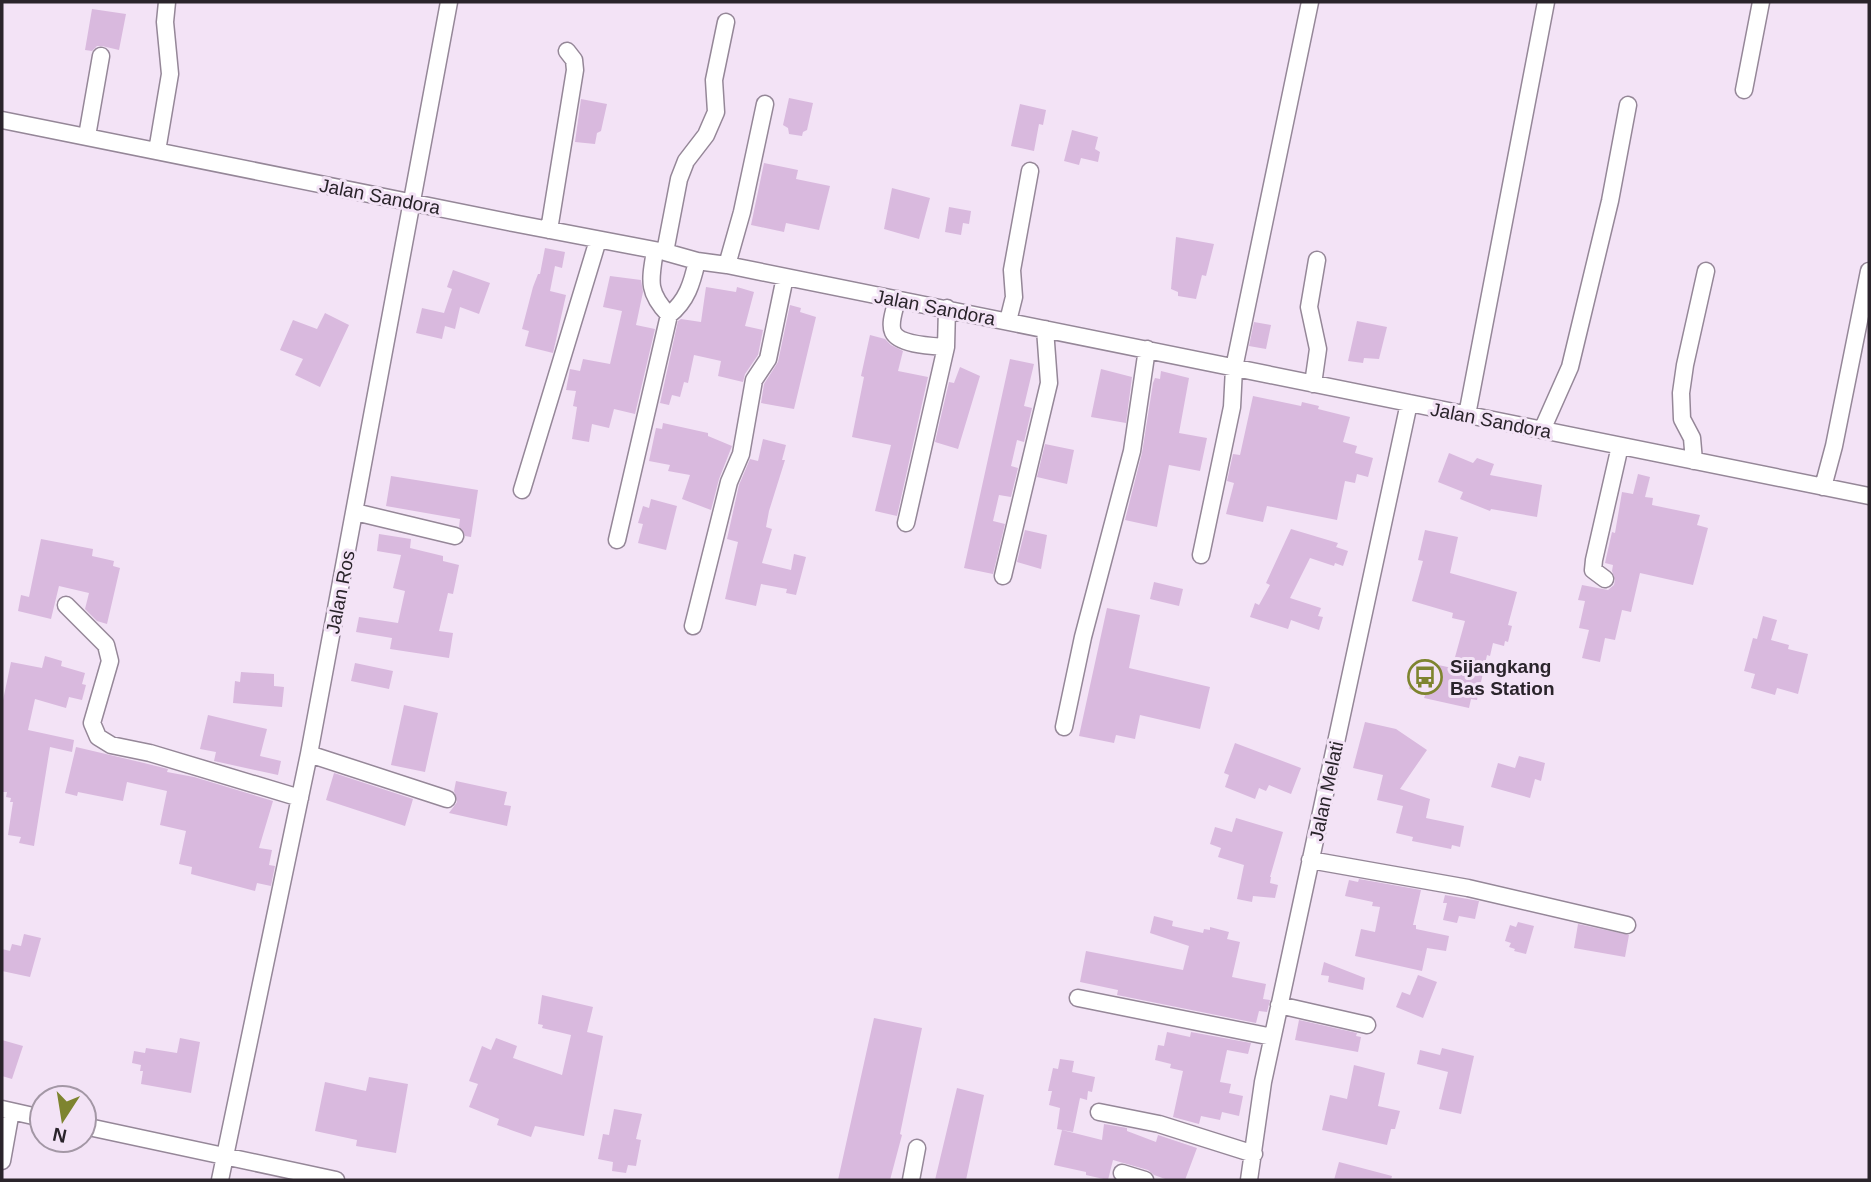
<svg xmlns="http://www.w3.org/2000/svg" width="1871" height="1182" viewBox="0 0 1871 1182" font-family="Helvetica,sans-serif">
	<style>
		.building { fill: #d9b9de }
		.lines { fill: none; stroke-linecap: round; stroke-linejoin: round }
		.minor-casing { stroke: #958798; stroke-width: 19 }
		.minor { stroke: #fff; stroke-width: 16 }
		.labels { text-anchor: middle; stroke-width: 6; stroke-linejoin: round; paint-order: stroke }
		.street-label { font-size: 19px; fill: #2a242b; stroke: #f3e3f6 }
		.poi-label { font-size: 19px; font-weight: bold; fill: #2a242b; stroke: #f3e3f6; text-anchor: start }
	</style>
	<rect width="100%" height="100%" fill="#f3e3f6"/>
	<path class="building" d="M92,9L126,14L119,50L102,46H97L92,51L85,50Z
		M789,98L813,103L807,130L803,132L802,136L789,134L788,128L783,125Z
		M581,99L607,104L601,131L597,133L595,144L575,142Z
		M1020,104L1046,110L1043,125L1039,124L1034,151L1011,146Z
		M1072,130L1098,137L1095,149L1100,152L1098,162L1081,158L1079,165L1064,161Z
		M764,163L798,170L796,179L830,186L819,230L786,223L784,232L751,225Z
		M892,188L930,198L919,239L884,229Z
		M949,207L971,211L969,224L963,223L961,235L945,232Z
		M1176,237L1214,244L1206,276L1202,275L1196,299L1178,296V292L1171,289Z
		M545,248L565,252L562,268L555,266L550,291L566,295L553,353L525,346L529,331L522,329L533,287L538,274H540Z
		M453,270L490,283L479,314L460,307L455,329L445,326L442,339L416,333L422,308L444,313L452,289L447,287Z
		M610,276L641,280L643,292L636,325L655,329L635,414L614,409L609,428L592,424L589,442L572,439L577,407L573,406L576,391L566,390L570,369L580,371L583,359L610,364L622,311L603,307Z
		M706,287L736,292L737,287L754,292L745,326L763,330L758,355L745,374L743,382L718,376L721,361L694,355L688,383L684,382L680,397L672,395L669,405L660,403L678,321L681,319L701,322Z
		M790,305L801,308L800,312L816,317L794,409L761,403L764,384L778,362Z
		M325,313L349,325L320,387L295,375L303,359L280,350L293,320L317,329Z
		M1357,321L1387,327L1379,359L1364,358L1363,363L1348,361Z
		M1254,322L1271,325L1266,349L1249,346Z
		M870,335L885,339L891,345L903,351L898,371L928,377L897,516L875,511L891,445L852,437L864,377L861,376Z
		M1010,359L1034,364L1024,406L1032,408L1024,442L1017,440L1011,466L1018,468L1011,497L999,495L993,521L1005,524L993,574L964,568Z
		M960,367L980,376L958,449L935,442L949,382L954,383Z
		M1101,369L1132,377L1126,423L1091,417Z
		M1161,371L1189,378L1179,433L1207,438L1200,471L1169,465L1157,527L1125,520L1142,453L1153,383L1155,378L1160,379Z
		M1253,396L1301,406L1302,402L1319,406L1318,409L1350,417L1343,442L1357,446L1355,453L1373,458L1368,477L1357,474L1355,483L1345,481L1337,520L1267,506L1263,522L1226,514L1234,483L1227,481L1233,454L1240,455Z
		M663,423L708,433V436L732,446L719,479L711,510L682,499L690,475L668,471L670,465L649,461L656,428L662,429Z
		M763,439L786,445L782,460H785L769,511L766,527L772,529L762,563L791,570L794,554L806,557L796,595L786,593L787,589L761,584L756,606L725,599L738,542L727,539L739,485L750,459L758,461Z
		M1045,444L1074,450L1067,484L1037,477Z
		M1449,453L1473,463L1477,458L1494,464L1490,475L1542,485L1537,517L1491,509L1490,511L1460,499L1463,492L1438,482Z
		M1638,474L1650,477L1645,497L1653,498L1652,505L1700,515L1697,525L1708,528L1693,585L1640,573L1631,612L1622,610L1615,640L1605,638L1600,662L1582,658L1589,630L1579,628L1585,601L1578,600L1582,585L1608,590L1614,585L1615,580L1612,571L1613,565L1605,563L1612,532L1615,533L1622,492L1633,494Z
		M391,476L478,490L471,537L465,536L459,527L460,519L386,506Z
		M651,499L677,506L666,550L638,543L643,524L638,523L643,506L649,508Z
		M1291,529L1338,543L1336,547L1348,551L1343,566L1335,563L1334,566L1310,558L1290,598L1321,608L1318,616L1323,617L1319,630L1291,620L1288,629L1250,617L1255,603L1259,605L1270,585L1266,583Z
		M1025,530L1047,535L1041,569L1017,562Z
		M1425,530L1458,537L1450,573L1517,592L1508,625L1512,626L1508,642L1505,641L1504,646L1493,643L1490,656L1487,655L1477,700L1471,699L1469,708L1424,698L1426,693L1409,689L1416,660L1452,668L1465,621L1452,618L1453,613L1412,601L1423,561L1418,560Z
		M379,534L411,539L410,548L443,556V561L459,565L453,594L448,593L439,631L453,633L449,658L390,649L392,638L356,632L359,617L398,623L405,591L393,588L401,555L377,551Z
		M41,539L93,549L92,556L114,561L113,566L120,568L107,624L97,621L85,609L89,593L59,586L51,619L18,611L21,595L29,597Z
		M1154,582L1183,589L1179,606L1150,599Z
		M1107,608L1140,615L1129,668L1210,687L1200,729L1140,715L1135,739L1116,735L1114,743L1079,736Z
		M1763,616L1777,620L1771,640L1789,645L1788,649L1808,654L1798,694L1777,688L1775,695L1751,688L1755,674L1744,671L1753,638L1757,639Z
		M45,656L62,661L61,666L85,673L82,684L86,685L82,700L69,697L66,708L35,699L28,730L74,740L72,752L50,747L34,846L19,843L21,837L8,835L13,802H10L11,798L6,797L7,792H3L2,705L11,662L42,668Z
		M355,663L393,671L389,689L351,681Z
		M241,672L274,674V686L284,687L282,707L233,703L235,681L240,682Z
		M404,705L438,713L425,772L391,765Z
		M208,715L267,729L260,756L281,761L278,775L214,761L216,752L200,749Z
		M1365,722L1396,729L1427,750L1400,789L1430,799L1426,818L1464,826L1460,847L1452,845L1451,849L1412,841L1413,837L1396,833L1403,806L1377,800L1383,775L1353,768Z
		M1235,743L1301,768L1291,794L1269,785L1266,791L1259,788L1255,799L1225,787L1229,775L1224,773Z
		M76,747L144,763L168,769L167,772L194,777L273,801L259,848L272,850L269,865L275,866L271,886L257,883L255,891L191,874L192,867L179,864L186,831L160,825L167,791L127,782L123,801L78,792L77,796L65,793Z
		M1519,756L1545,763L1541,781L1535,779L1530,798L1491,787L1498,763L1515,768Z
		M334,773L413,799L405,826L326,800Z
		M456,781L507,792L504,805L511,806L507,826L449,813L457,802L454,791Z
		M1236,818L1283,832L1270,877H1271L1270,883L1278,885L1275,898L1253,896L1252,902L1237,899L1244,865L1218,857L1221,848L1210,844L1215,827L1232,832Z
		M1359,879L1421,890L1413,925H1416V929L1449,936L1446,951L1427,948L1422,971L1355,956L1361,929L1375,932L1380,907L1372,906L1373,902L1345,896L1349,880L1358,882Z
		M1445,895L1479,901L1475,919L1459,916L1457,923L1443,920L1447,903H1443Z
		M1154,916L1173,921L1172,926L1203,933L1204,929L1210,930V927L1229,932L1227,939L1240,942L1232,977L1266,984L1263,999L1270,1000L1267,1012L1259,1011L1256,1023L1117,995L1118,990L1080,982L1086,951L1183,970L1189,946L1150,933Z
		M1518,922L1534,926L1526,954L1514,951L1515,949L1509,947L1511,943L1505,941L1510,925L1516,927Z
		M1578,924L1629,935L1625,957L1574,948Z
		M24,934L41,938L30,977L2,971V949L10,951L12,944L21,946Z
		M1324,962L1365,978L1363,990L1328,982L1329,976L1321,975Z
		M1418,975L1437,982L1423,1018L1396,1007L1402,992L1410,995Z
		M542,995L593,1007L587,1032L603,1036L584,1136L535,1126L531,1137L497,1125L499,1119L469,1107L478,1084L469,1081L482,1046L491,1050L496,1038L517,1046L513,1058L562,1075L571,1035L542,1028L543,1025L538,1024Z
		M874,1018L922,1028L900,1134L902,1135L890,1180H838Z
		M1299,1020L1357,1033L1356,1036L1361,1037L1358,1052L1295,1040Z
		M1167,1032L1190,1037L1191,1032L1251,1043L1248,1054L1227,1050L1220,1082L1231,1084L1229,1093L1243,1096L1239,1116L1222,1112L1220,1120L1201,1116L1199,1124L1173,1117L1183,1071L1170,1068L1171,1064L1155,1060L1158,1045L1164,1046Z
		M180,1038L200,1042L191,1093L141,1084L143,1071H140L141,1065L132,1063L134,1051L145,1053L146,1048L177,1053Z
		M2,1040L23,1046L12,1079L2,1076Z
		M1442,1048L1474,1056L1461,1114L1439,1109L1448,1072L1417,1064L1420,1050L1440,1055Z
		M1060,1059L1074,1061L1072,1072L1095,1077L1092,1092L1088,1091L1087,1100L1080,1098L1073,1132L1057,1129L1060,1108L1049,1105L1052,1091H1048L1053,1068L1058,1069Z
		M1354,1065L1385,1073L1378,1106L1400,1111L1395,1129H1391L1387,1145L1322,1130L1330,1095L1347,1099Z
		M369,1077L408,1084L396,1153L356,1146L357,1140L315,1131L325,1082L366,1091Z
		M957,1088L984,1095L966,1180H935Z
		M614,1109L642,1114L636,1139L641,1140L636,1166L628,1165L626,1173L612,1171L613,1162L598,1159L603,1134L609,1135Z
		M1104,1124L1127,1128V1131L1156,1142L1158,1135L1197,1148L1185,1180H1168L1154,1175L1148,1170L1113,1160L1108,1180L1086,1175V1172L1054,1165L1062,1130L1102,1140Z
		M1339,1162L1392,1176L1391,1180H1334Z"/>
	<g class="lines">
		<g class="minor-casing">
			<path id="minor" d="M1744,90L1761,2
				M2,120L513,223L665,252L697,261L727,265L1869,496
				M87,136L101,56
				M157,151L170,74L165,22L167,2
				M549,230L575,70L574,60L567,51
				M655,251C650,281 647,292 669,315
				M665,252L679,179L686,161L706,135L716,112L714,80L726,22
				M727,265L742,212L765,104
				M897,299C895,309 889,323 893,332C899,345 933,346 946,347L947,308
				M1008,321L1014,297L1012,270L1030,171
				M1313,384L1318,349L1309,307L1317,260
				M1467,415L1546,2
				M1542,430L1570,367L1610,201L1628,105
				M1694,461L1692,438L1682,419L1681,393L1685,365L1706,271
				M1823,487L1834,446L1869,271
				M522,490L598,240
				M355,512L455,536
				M906,523L946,347
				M617,540L669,315C687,301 692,283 697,261
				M1201,555L1232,407L1234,368L1310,2
				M1003,576L1049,383L1045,329
				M1605,579L1593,570L1594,560L1620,446
				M66,605L106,645L110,661L92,723L98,737L111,745L150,753L300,798
				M693,626L729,482L741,454L754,380L768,359L785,277
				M1064,727L1083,637L1132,451L1147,349
				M309,754L447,799
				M1310,860L1468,888L1627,925
				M1078,998L1272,1037
				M1279,1005L1367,1025
				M2,1109L42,1118
				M1099,1112L1159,1124L1254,1154
				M84,1126L336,1180
				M2,1161L11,1111
				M1122,1173L1145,1180
				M220,1180L309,754L449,2
				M911,1180L917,1148
				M1249,1180L1263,1082L1409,403"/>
		</g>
		<use href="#minor" class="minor"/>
	</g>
	<defs>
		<g id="bus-ring" transform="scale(1.75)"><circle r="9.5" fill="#f3e3f6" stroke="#7e842f" stroke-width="1.5"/><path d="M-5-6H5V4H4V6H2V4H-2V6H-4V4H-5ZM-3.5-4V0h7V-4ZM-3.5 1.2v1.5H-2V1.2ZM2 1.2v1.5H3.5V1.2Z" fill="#7e842f"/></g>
	</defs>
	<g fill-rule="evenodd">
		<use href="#bus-ring" x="1425" y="677"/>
	</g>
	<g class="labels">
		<g class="street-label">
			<text transform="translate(380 196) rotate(11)" y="7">Jalan Sandora</text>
			<text transform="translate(935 307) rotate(11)" y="7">Jalan Sandora</text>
			<text transform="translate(1491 420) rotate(11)" y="7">Jalan Sandora</text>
			<text transform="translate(340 592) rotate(-79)" y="7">Jalan Ros</text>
			<text transform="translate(1326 791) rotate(-78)" y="7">Jalan Melati</text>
		</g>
		<g class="poi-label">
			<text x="1450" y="673">Sijangkang<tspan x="1450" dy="22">Bas Station</tspan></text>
		</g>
	</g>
	<rect width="1871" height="1182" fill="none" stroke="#2a242b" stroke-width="7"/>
	<g transform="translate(63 1119) rotate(192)"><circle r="33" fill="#f3e3f6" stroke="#a397a5" stroke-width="2"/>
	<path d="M0-5L12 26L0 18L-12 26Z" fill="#7e842f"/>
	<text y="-10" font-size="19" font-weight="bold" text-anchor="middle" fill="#2a242b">N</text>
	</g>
</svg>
